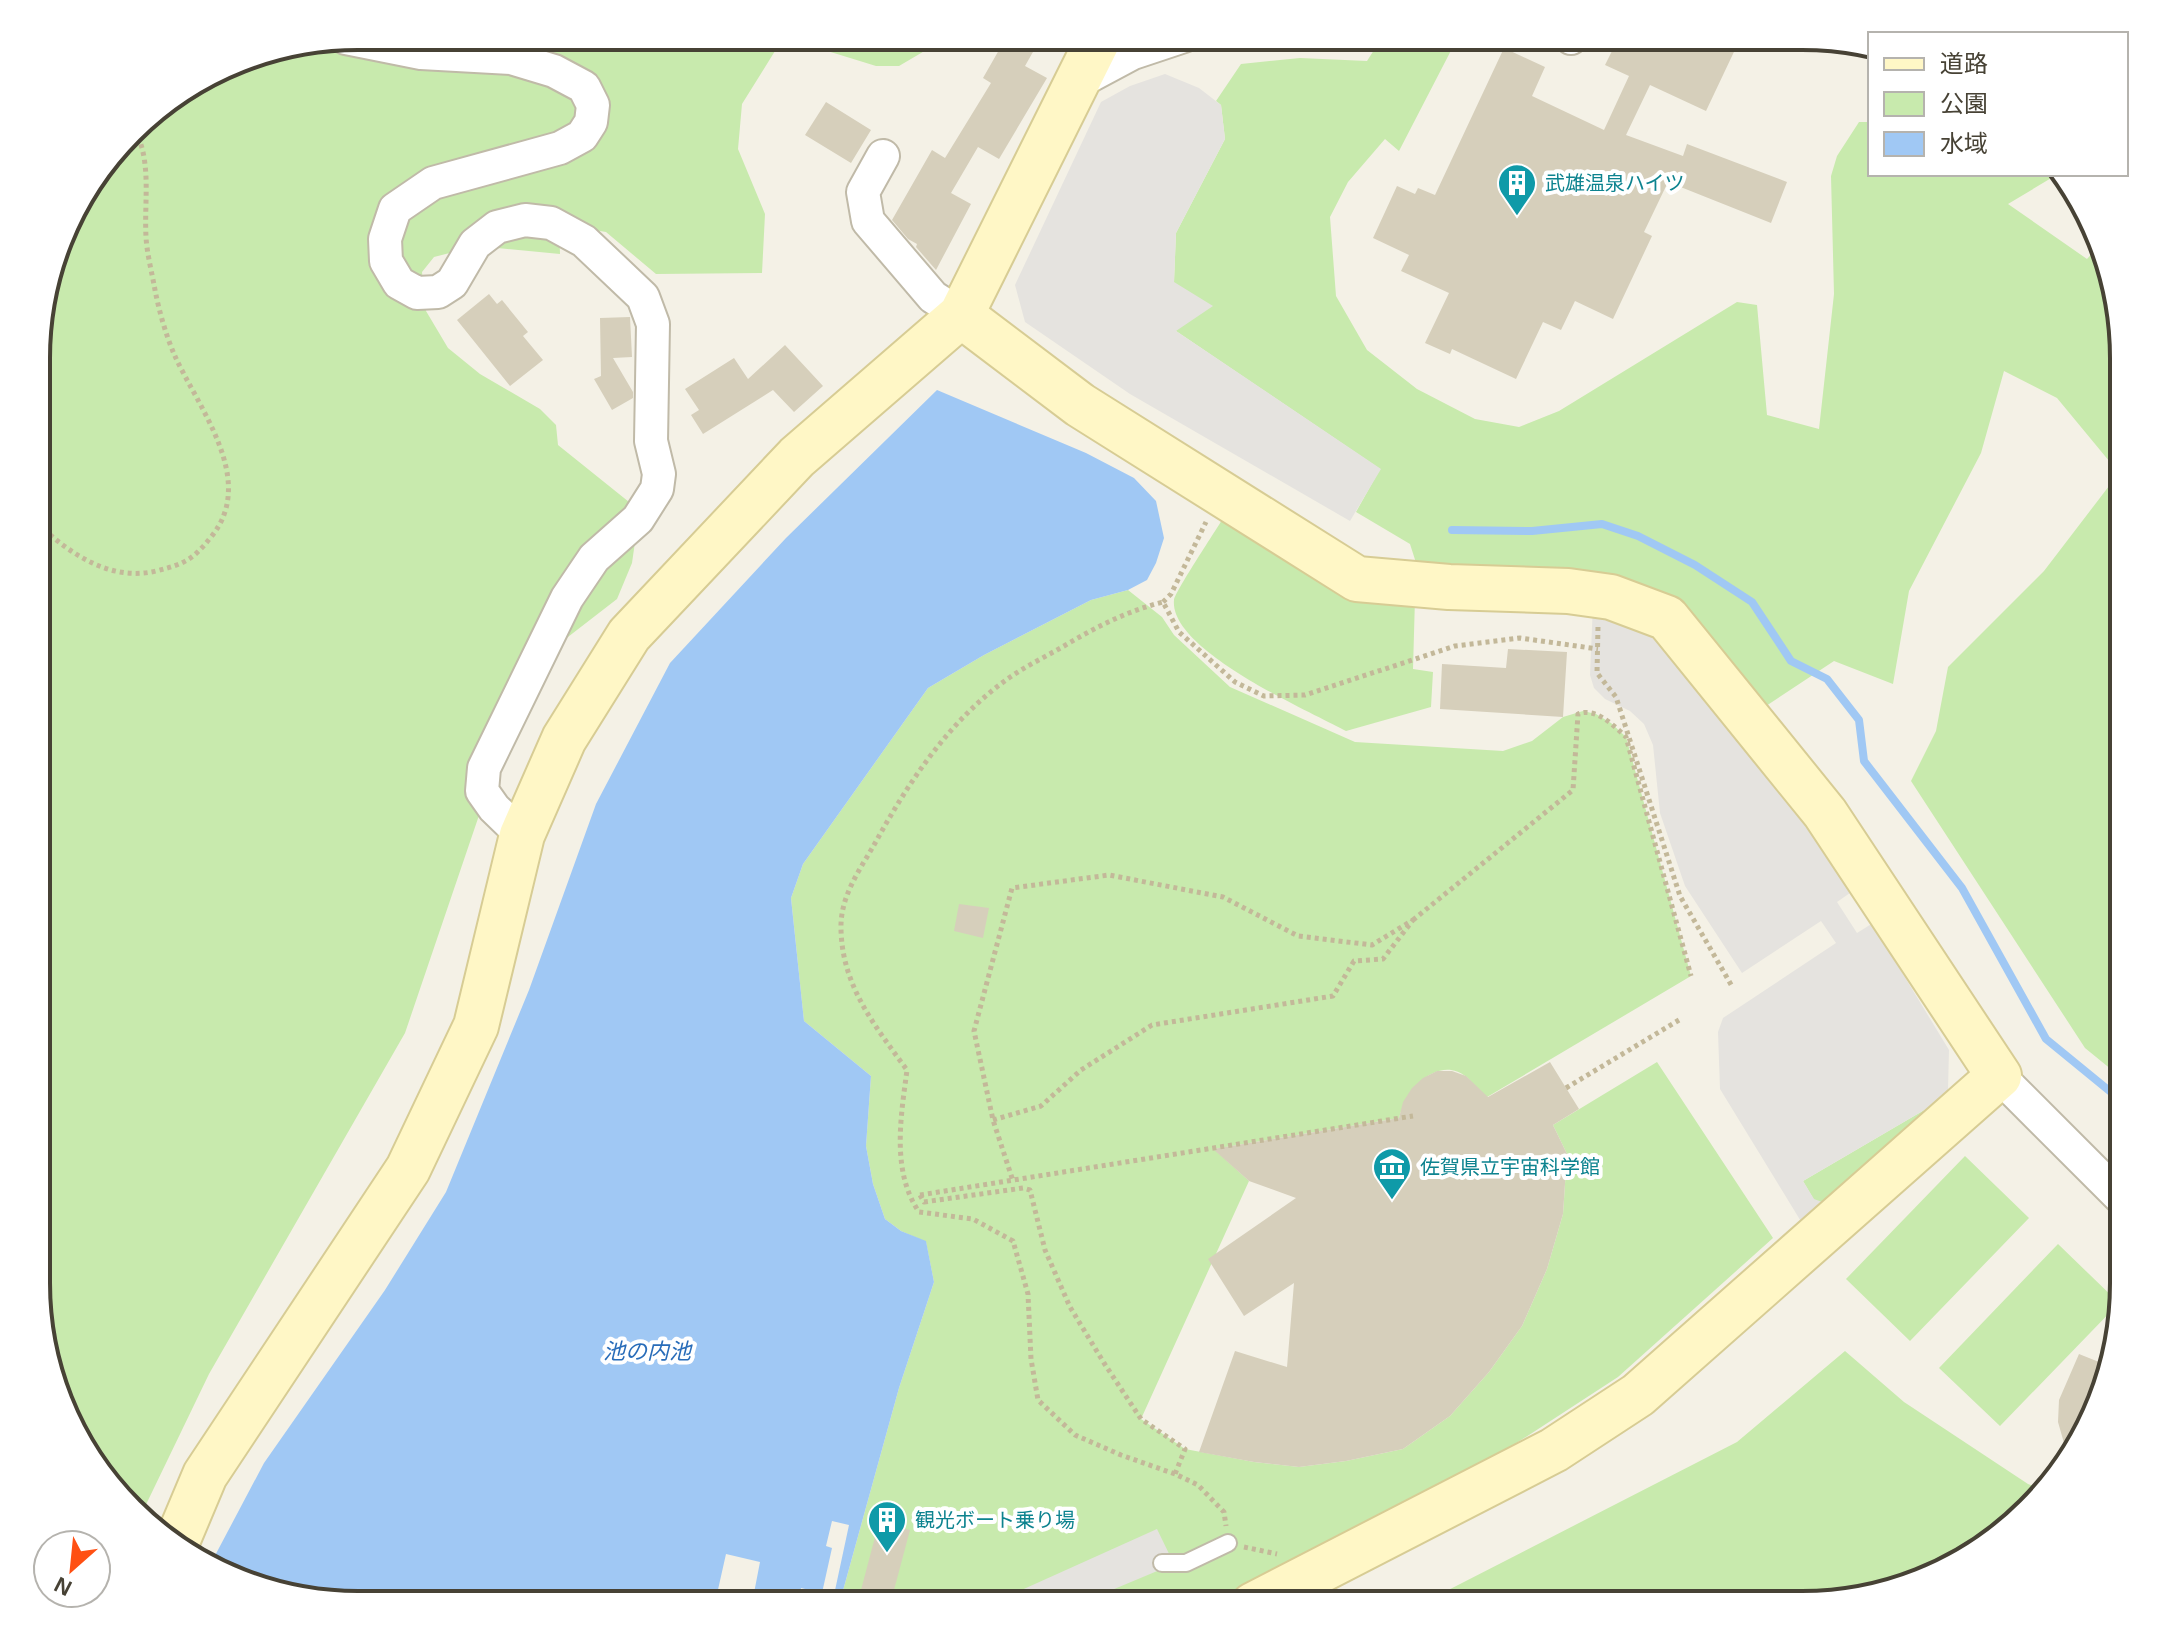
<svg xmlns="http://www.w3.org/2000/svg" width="2160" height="1641" viewBox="0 0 2160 1641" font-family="Arial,'Noto Sans JP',sans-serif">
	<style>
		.green { fill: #c8eaad }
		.parking { fill: #e5e3df }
		.water { fill: #a0c8f4 }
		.pier { fill: #f4f1e6 }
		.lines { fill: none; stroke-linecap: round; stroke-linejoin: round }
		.stream { stroke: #a0c8f4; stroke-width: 8 }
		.building { fill: #d6cfbb }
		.lane-casing { stroke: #c0baa8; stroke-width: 20 }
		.street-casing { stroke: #c0baa8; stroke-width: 36 }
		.secondary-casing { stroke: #d7cc94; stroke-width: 48 }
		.path { stroke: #c3b899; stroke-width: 5; stroke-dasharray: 4 4; stroke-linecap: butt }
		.lane { stroke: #fff; stroke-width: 16 }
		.street { stroke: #fff; stroke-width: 32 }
		.secondary { stroke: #fff7c6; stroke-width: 44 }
		.labels { text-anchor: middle; stroke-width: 8; stroke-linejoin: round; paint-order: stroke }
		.culture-label { font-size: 20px; fill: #0d838f; stroke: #fff; text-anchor: start }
		.water-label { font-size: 22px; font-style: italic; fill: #286cb9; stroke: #fff }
		.rim { fill: none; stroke: #474235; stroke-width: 4 }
	</style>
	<rect width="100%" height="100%" fill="#f4f1e6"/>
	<path class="green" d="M358,36H950L899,66H876L795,41L775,51L742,104L738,149L765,214L762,273L656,274L606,232L559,224L560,254L477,246L434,257L422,272L426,311L448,348L480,374L540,409L556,425L558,445L629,502L638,521L632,563L617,599L555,647L489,786L405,1033L209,1374L140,1517L69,1426L37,1304L39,316L79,197L146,116L254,53Z
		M1383,36L1458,37L1399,151L1385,139L1348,182L1330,217L1336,296L1367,350L1417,389L1475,419L1519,427L1559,411L1737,302L1757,305L1767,415L1819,429L1834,294L1831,176L1837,156L1859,122H1870V174H2058L2008,204L2087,259L2098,247L2124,358L2123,1079L2085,1048L1911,781L1936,731L1948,667L2044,571L2119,473L2057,398L2004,371L1981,453L1909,591L1893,684L1834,661L1766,706L1705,633L1418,569L1410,544L1356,512L1380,469L1176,331L1174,282L1176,233L1225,139L1221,105L1216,101L1241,64L1300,58L1367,61Z
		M1225,515L1415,598L1413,669L1433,672L1431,707L1346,731C1309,711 1169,650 1174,600C1176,590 1217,529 1225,515Z
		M1128,590L1162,617L1174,635L1230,687L1355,742L1503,751L1532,741L1563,717L1583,711L1596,714L1611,723L1626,737L1691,976L1482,1100C1460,1046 1412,1072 1399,1118L1214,1149L1249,1181L1141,1419L1185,1449L1254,1462L1299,1467L1346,1461L1403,1449L1450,1416L1489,1372L1522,1326L1547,1269L1563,1214L1567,1154L1553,1125L1657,1062L1773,1238L1618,1377L1329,1565L1243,1605H839L899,1388L934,1282L926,1242L901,1231L885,1219L873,1184L866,1146L871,1076L804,1021L791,898L803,864L928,688L984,655L1091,600Z
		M1948,1089L1957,1097L1833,1206L1814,1200L1803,1181L1938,1102Z
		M1965,1156L2029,1218L1910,1341L1846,1279Z
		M2058,1244L2119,1303L2000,1426L1939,1368Z
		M1845,1351L1904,1402L2028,1484L2047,1491L2044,1495L1944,1572L1802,1605H1419L1737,1442Z"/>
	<path class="parking" d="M1165,74L1199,88L1221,105L1225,139L1176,233L1174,282L1213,306L1176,331L1381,469L1350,521L1130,394L1025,322L1015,285L1101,102L1130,86Z
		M1593,604L1644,623L1861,891L1850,893L1837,902L1857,933L1873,923L1898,945L1889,951L1949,1050L1948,1089L1938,1102L1803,1181L1814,1199L1833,1206L1805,1228L1720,1089L1718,1032L1723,1018L1836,943L1821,921L1742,973L1685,886L1660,813L1653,745L1644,724L1630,711L1605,699L1594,688L1590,675Z
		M1157,1529L1174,1564L1076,1605H1010L1006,1597Z"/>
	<path class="water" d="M937,390L1086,453L1134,478L1156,501L1164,538L1156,563L1147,580L1128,590L1091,600L984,655L928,688L803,864L791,898L804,1021L871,1076L866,1146L873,1184L885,1219L901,1231L926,1241L934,1282L899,1388L839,1605L338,1604L235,1581L210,1565L264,1463L385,1290L446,1192L529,990L596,804L670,663L786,538Z"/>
	<path class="pier" d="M832,1521L849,1525L834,1595L841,1596L839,1605L715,1603L726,1554L760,1562L754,1593L798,1603L801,1588L822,1593L832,1548L826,1546Z"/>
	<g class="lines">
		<path class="stream" d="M1452,530L1532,531L1602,524L1638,536L1695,565L1752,602L1791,661L1827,679L1859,720L1864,761L1962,888L2046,1039L2123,1102"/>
	</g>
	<path class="building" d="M1007,36H1042L1025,66L1047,78L999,159L978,147L951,193L971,204L936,270L916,247L917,244L908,239L892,220L932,150L945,158L991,83L983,78Z
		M1619,37H1741L1706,111L1650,85L1626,135L1683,156L1687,144L1787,182L1771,223L1668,182L1644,232L1652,236L1613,319L1575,301L1561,330L1543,322L1516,379L1452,349L1450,354L1425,343L1449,293L1401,271L1409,255L1373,238L1397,186L1415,194L1418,188L1435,195L1504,48L1545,67L1532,96L1604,130L1629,76L1605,65Z
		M826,102L871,130L851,163L805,135Z
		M489,294L497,304L502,300L528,332L523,336L543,360L510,386L457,320Z
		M630,317L632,357L613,358L633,392V398L612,410L594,379L601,376L600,318Z
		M785,345L823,386L794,412L773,390L703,434L691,415L699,410L685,389L734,358L748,379Z
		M1508,649L1567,652L1563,717L1440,709L1442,664L1506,668Z
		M959,904L989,908L983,938L954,931Z
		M1550,1062L1579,1109L1553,1125L1567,1154L1563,1214L1547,1269L1522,1326L1489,1372L1450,1416L1403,1449L1346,1461L1299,1467L1254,1462L1199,1452L1235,1351L1287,1367L1294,1283L1244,1316L1208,1259L1296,1198L1249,1181L1213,1149L1399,1118L1403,1102L1412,1088L1423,1078L1437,1071H1452L1466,1076L1488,1097Z
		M2079,1354L2109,1366L2099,1407L2068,1457L2058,1422L2059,1400Z
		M879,1522L910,1530L890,1605H857Z"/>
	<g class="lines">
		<g class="lane-casing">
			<path id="lane" d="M1162,1563H1186L1228,1543"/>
		</g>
		<g class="street-casing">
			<path id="street" d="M346,38L421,53L511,58L554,71L584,87L593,105L591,122L582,136L560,148L433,183L395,209L385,239L386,261L399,283L417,293L438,292L452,283L475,244L497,227L525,220L551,223L584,241L643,297L653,324L651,441L659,474L657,489L638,519L594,558L567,598L484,768L482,791L494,808L522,835
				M1571,38V37
				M1075,84L1133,53L1184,36
				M883,156L863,192L868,221L933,297L961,315
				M1999,1076L2123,1200"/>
		</g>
		<g class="secondary-casing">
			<path id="secondary" d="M961,315L1080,405L1357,579L1449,587L1568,591L1611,597L1667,618L1825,813L1999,1076L1638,1395L1554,1450L1253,1605
				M176,1544L205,1475L408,1169L476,1026L522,835L564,739L629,635L797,457L961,315L1100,36"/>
		</g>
		<path class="path" d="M38,524C70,554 111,582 156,571C184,564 193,560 211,537C258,480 198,408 174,354C166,335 159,311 155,290C152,273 147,254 146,237C144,201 152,162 135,130
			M1163,602L1171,594L1206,522
			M1598,627L1597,673L1616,697L1680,896L1733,988
			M1413,920L1573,790L1578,714C1596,707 1613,725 1626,737L1691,976
			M1566,1088L1679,1020
			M993,1120L1041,1106L1081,1070L1152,1025L1333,996L1354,961L1383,959L1413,920L1372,945L1298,936L1223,897L1109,875L1012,888L974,1031L993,1120L1013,1181
			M920,1195L924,1202L1023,1188L1030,1190L1045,1250L1070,1307L1104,1363L1141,1419L1185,1449L1175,1474L1198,1485L1224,1512L1226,1526
			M920,1195L1413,1116
			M1175,1474L1121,1455L1075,1435L1038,1400L1031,1359L1028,1294L1013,1241L973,1219L919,1212C891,1171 901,1116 907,1070C875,1026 842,986 841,929C840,897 859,871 874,845C908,783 948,722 1006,680C1024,667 1045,657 1064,646C1096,627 1127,611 1163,602L1179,632L1235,682L1264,696L1305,695L1455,646L1520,638L1598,649
			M1244,1547L1277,1554"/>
		<use href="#lane" class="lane"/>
		<use href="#street" class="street"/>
		<use href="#secondary" class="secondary"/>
	</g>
	<defs>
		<g id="building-pin" transform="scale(2)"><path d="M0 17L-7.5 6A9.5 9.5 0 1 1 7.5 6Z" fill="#0f9aa8" stroke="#fff"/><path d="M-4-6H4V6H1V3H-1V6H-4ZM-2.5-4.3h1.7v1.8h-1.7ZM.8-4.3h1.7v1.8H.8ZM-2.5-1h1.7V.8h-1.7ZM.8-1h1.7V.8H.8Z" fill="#fff"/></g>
		<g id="museum-pin" transform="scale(2)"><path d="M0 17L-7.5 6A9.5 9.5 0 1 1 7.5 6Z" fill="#0f9aa8" stroke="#fff"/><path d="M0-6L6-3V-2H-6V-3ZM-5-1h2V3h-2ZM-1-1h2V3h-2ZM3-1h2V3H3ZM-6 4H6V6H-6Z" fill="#fff"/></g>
	</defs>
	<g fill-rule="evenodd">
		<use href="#building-pin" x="1517" y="183"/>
		<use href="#museum-pin" x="1392" y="1167"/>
		<use href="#building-pin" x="887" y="1520"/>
	</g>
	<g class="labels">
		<g class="culture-label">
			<text x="1545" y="190">武雄温泉ハイツ</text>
			<text x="1420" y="1174">佐賀県立宇宙科学館</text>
			<text x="915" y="1527">観光ボート乗り場</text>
		</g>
		<g class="water-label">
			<text x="647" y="1359">池の内池</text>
		</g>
	</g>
	<path d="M0 0H2160V1641H0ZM358 50H1802A308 308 0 0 1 2110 358V1283A308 308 0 0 1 1802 1591H358A308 308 0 0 1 50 1283V358A308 308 0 0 1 358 50Z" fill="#fff" fill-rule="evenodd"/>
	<path class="rim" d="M358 50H1802A308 308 0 0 1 2110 358V1283A308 308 0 0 1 1802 1591H358A308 308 0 0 1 50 1283V358A308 308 0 0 1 358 50Z"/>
	<rect x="1868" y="32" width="260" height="144" fill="#ffffff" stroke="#b5b3ae" stroke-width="2"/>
	<rect x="1884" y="58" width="40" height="12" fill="#fff7c6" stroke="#b5b3ae" stroke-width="2"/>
	<text x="1940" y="72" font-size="24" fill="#474235">道路</text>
	<rect x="1884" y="92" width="40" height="24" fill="#c8eaad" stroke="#b5b3ae" stroke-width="2"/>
	<text x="1940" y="112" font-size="24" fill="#474235">公園</text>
	<rect x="1884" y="132" width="40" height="24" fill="#a0c8f4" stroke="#b5b3ae" stroke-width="2"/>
	<text x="1940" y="152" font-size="24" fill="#474235">水域</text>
	<g transform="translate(72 1569) rotate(207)"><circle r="38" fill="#ffffff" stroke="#b5b3ae" stroke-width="2"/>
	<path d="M0-6L14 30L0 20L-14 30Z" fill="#ff5013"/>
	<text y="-12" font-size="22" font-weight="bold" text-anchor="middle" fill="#474235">N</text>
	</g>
</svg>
